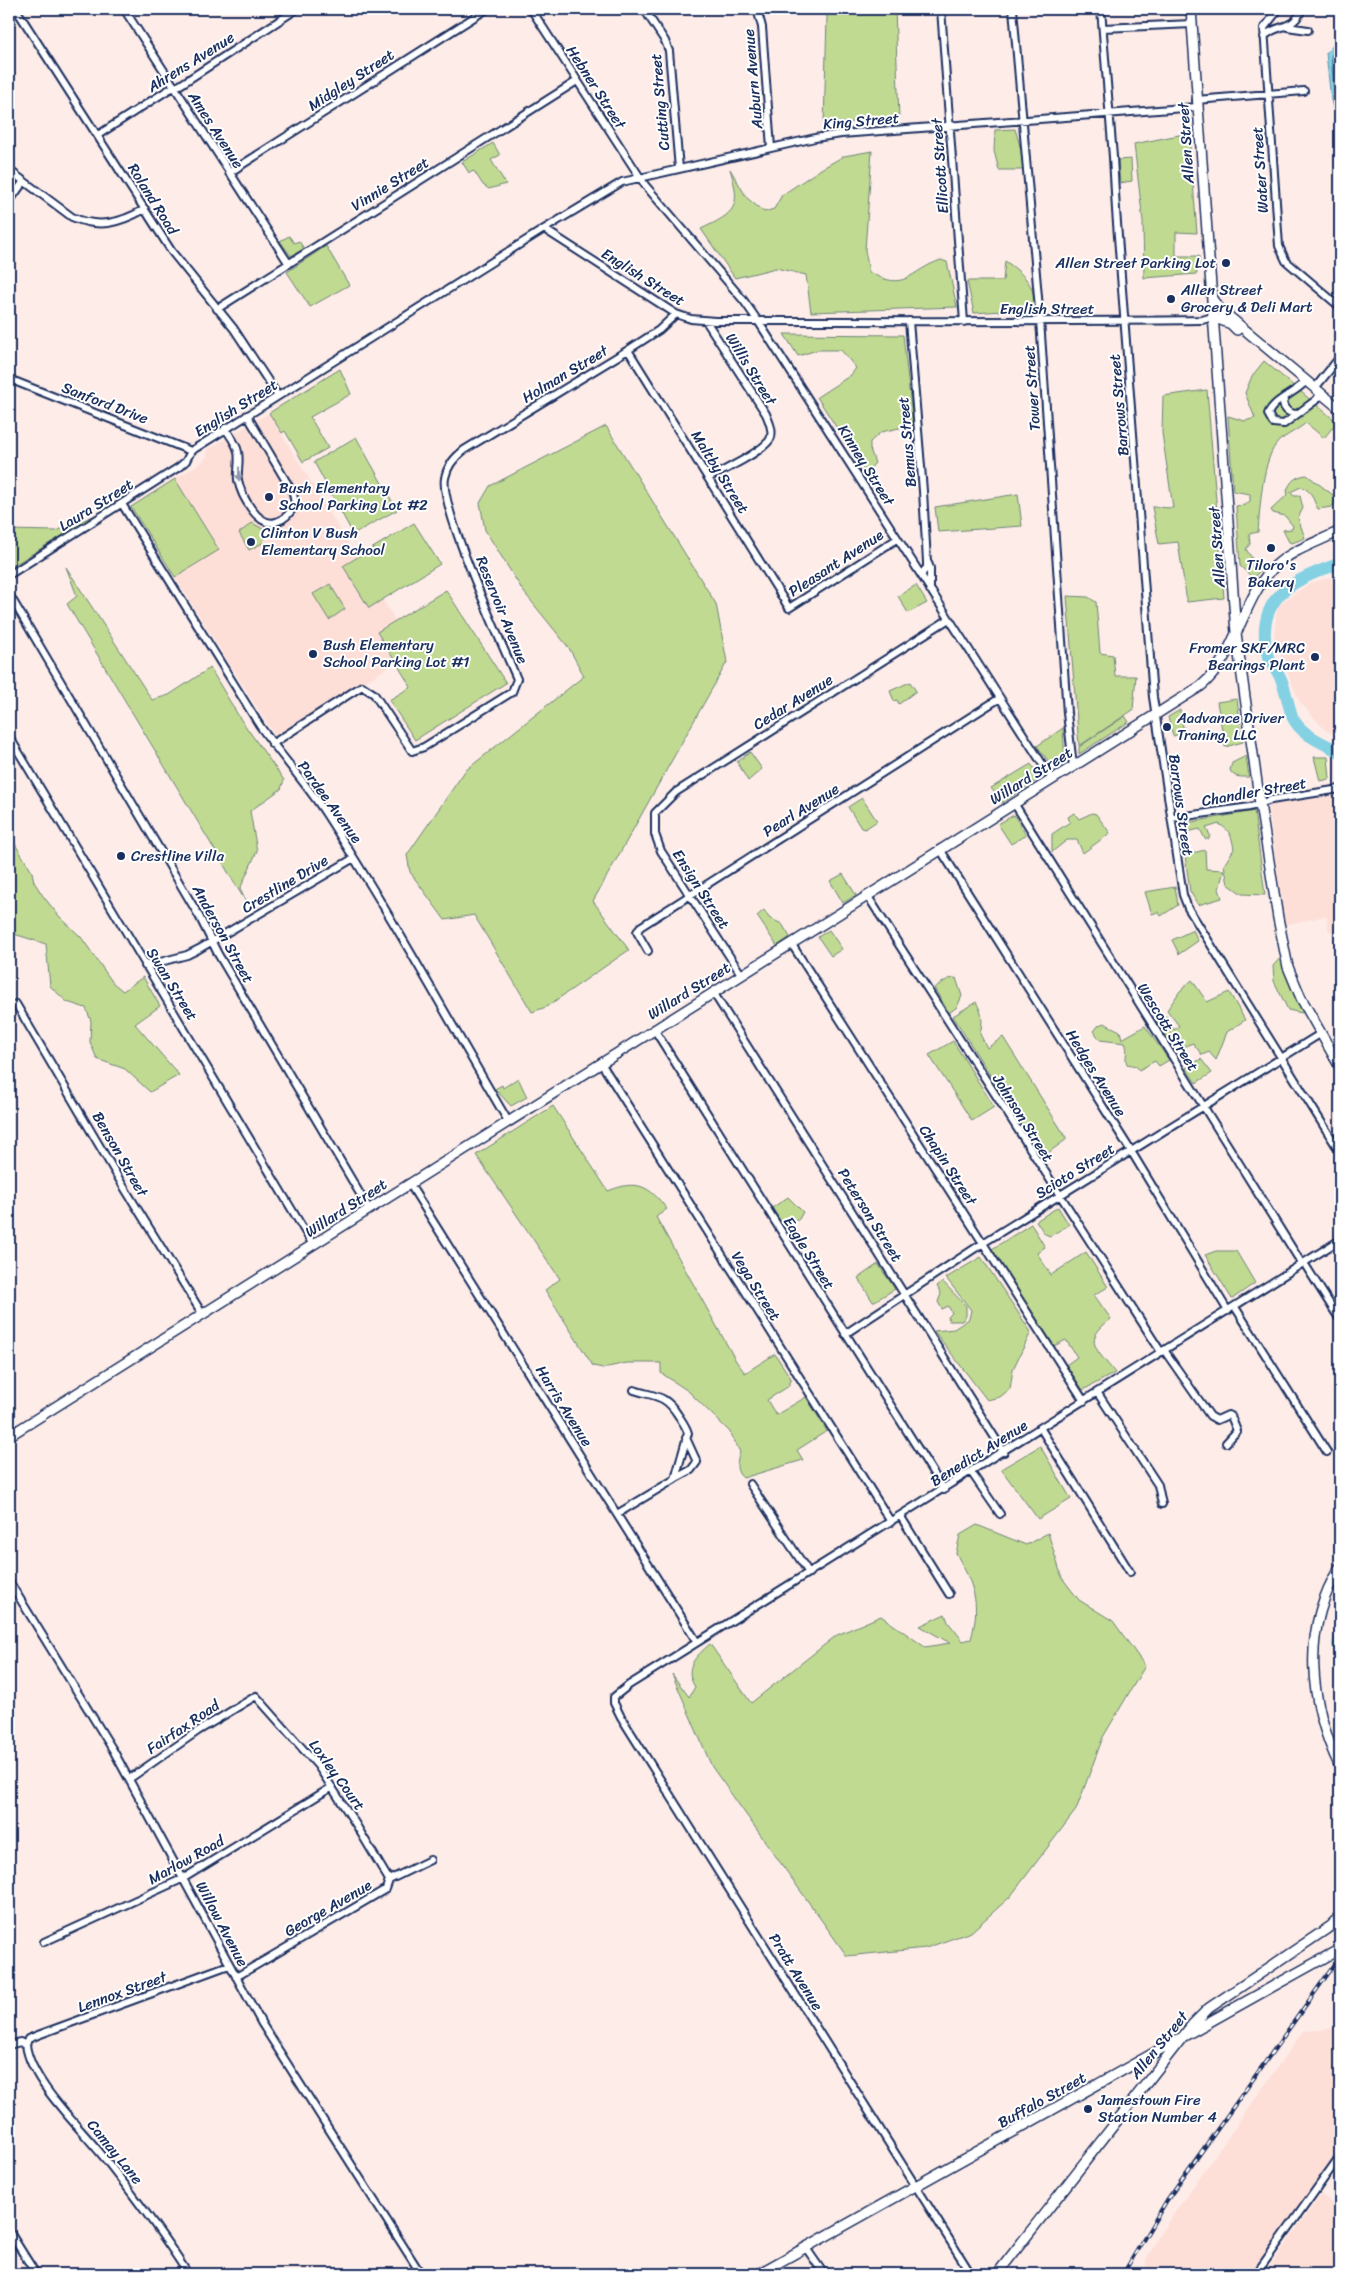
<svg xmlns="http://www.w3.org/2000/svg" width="1349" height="2283" viewBox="0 0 1349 2283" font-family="Sriracha,sans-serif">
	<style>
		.built { fill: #fddfd8 }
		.green { fill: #c0da91; stroke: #6e8478 }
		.water { fill: #84d1e4; stroke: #5a90ae }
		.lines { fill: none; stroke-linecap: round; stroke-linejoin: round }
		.shore { stroke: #457094; stroke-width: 1 }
		.river { stroke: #84d1e4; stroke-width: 12 }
		.street-casing { stroke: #1b2f5e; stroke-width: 10 }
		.secondary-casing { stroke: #1b2f5e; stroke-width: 12 }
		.street { stroke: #fff; stroke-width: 6 }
		.secondary { stroke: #fff; stroke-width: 9 }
		.rail-casing { stroke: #1b2f5e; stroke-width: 4 }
		.rail { stroke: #fff; stroke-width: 2; stroke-dasharray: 5.5; stroke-linecap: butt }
		.oneway { fill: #8d97ae }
		.poi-dot { fill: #1b2f5e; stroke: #fff; stroke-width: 2 }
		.labels { text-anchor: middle; stroke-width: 4; stroke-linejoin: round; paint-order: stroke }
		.street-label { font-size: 15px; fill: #1b2f5e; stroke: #fff }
		.poi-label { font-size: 15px; fill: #1b2f5e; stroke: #fff; text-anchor: start }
	</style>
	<rect width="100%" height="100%" fill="#feece8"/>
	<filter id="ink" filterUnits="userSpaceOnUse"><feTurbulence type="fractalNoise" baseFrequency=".02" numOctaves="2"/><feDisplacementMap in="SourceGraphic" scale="10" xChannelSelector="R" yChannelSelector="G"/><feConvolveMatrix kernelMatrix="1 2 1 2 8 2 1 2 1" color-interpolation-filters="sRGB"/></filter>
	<g filter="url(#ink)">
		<path class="built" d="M269,413L414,651L276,738L131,507L202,462L207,456V450Z
			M1340,575V738L1326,731L1299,701L1274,640L1277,606L1310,583Z
			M1340,795V928L1329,932L1326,916L1285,925L1268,804Z
			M1340,2028V2150L1249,2274H1146V2260L1161,2232L1303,2031Z
			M1321,2194L1340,2210V2274H1265Z"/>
		<path class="green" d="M824,9H895L899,119L824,124L827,17Z
			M1015,129L1023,156L1025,170H999L994,151L995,130Z
			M1189,133L1197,233L1176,232V256H1199L1200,268H1196L1197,274L1144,278L1143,222L1134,144Z
			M493,143L500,155L491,160L506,184L489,189L483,185L474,171L469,173L462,162Z
			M872,151L865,250L869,272C907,293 908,271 941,260L947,262L957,307L811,312L806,275L776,268L735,278L701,229C735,213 742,208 730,169L747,198L764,212L774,209L782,195L821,169L844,156Z
			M1131,159L1132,181L1120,183L1118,160Z
			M289,236L294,243L299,241L304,249L291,256L280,241Z
			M326,246L349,285L310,307L287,272Z
			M1005,261C1020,271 1042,289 1030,309L974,313L967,281H1003Z
			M784,334L903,335L913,425L881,432L870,442V449L875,463L868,471L870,480L817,397L851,375L856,368L841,350H817L798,356Z
			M1264,361L1337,422L1324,438L1306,423C1299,429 1285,436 1279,441C1262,457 1260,509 1258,532L1249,534L1250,544L1246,549L1260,571L1253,578L1240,566L1236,506L1245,505L1250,501V494L1233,491L1228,416L1245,421L1255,418L1245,393L1252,376Z
			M340,369L351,394L310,417L328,448L303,462L285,431L282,433L269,413Z
			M1207,390L1224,598L1187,602L1178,542L1159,544L1152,507L1173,508L1162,433L1163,396Z
			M606,426L716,604L727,662L593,901L629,950L546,1007L532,1012L474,915L445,920L410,872L407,855L465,771L584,676L569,648L523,591L485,530L480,503L490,486Z
			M356,437L397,510L353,534L314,462Z
			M1307,475L1333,495L1335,502L1332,507L1318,509C1312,500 1314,491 1301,487L1290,492L1294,496H1300L1303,508L1298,518L1305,538L1292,543L1289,542L1283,530L1292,529L1293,526L1285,516L1273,513L1271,510L1288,494L1287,491C1290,481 1296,476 1307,475Z
			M175,479L219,550L175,577L131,507Z
			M1018,494L1022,526L938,532L935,507Z
			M96,515L9,568V530L56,531Z
			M252,523L263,529L265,534L263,543L249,550L239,533Z
			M414,523L440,564L369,608L343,566Z
			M66,567L152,700L169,695L210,668L241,720L284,780L281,789L250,811L257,851L240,889L246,902L67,604L77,596Z
			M330,584L345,609L329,620L313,594Z
			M916,585L927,603L908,613L898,596Z
			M446,590L506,683L415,740L389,700L411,687L377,632Z
			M1067,596L1088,597L1096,602L1100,653L1113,655L1115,676H1136L1133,710L1079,746Z
			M910,682L916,691L899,704L897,700L894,701L890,691Z
			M1237,699L1243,742L1225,747L1217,702Z
			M1180,710L1184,733L1173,736L1168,717Z
			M1125,716L1129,722L1079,754V747Z
			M1063,728L1065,763L1055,770L1037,746Z
			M750,752L762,769L748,781L737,762Z
			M1246,756L1249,777C1241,777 1233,778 1230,770L1232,763Z
			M1314,757H1328L1330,779L1320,781Z
			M1031,764L1040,778L1002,803L991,788Z
			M862,798L877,821L865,829L861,828L848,807Z
			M1254,811L1265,895L1242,894L1228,884L1224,865L1234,849C1232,837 1230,830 1219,824L1206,828L1210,835L1209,839H1205L1200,829L1182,833L1180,824Z
			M1074,813L1079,819L1092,813L1096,814L1110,833L1083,853L1077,840H1067L1052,852V834L1070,822L1068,817Z
			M1014,815L1026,835L1011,844L998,824Z
			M9,834L32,872L34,882L43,896L59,916L81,937L113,983L123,991L143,977L160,1006L135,1024L179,1075L150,1092L125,1069L97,1059L90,1042L91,1021L86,1008L67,1002L50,986L46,944L14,934L9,925Z
			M1205,850L1206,869L1224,870L1219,889L1222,898L1198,905L1190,891L1185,855Z
			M843,874L856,895L843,903L830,881Z
			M1175,887L1178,905L1161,916L1158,912L1152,914L1145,892Z
			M764,910L769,918L782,924L790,937L777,946L757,916Z
			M829,930L842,949L831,956L818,937Z
			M1193,930L1198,941L1179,954L1172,940Z
			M1282,956L1303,1009L1302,1013L1288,1010L1274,981L1273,966Z
			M956,978L962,996L957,1007L949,1013L934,988L948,979Z
			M1192,980L1207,1002L1229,992L1245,1020L1227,1032L1216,1060L1209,1052L1202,1055L1193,1043L1175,1050L1156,1021L1166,1016L1174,1030L1179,1026L1167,1010L1180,991Z
			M976,1002C983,1014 983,1021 980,1034L987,1048L1003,1037L1067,1139L1045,1155L1041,1157L953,1016Z
			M1104,1023L1120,1031L1122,1039L1145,1026L1169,1060L1159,1066L1155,1061L1139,1070L1136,1066L1127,1064C1124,1057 1129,1051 1125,1043L1100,1040L1094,1031L1099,1025Z
			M953,1041L994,1107L972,1121L929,1055Z
			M1201,1059L1212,1073L1196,1083L1186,1068Z
			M518,1078L527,1097L511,1106L495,1089L502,1085L503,1088Z
			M553,1106L608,1191C638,1179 649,1186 667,1209L656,1217L736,1361L745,1373L775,1354L792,1380L789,1382V1386L767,1400L776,1415L806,1397L827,1431L797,1450L803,1460L743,1478C734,1470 737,1462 740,1452L730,1432L688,1391L661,1373V1363H627L603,1368L593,1366L545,1290L560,1279L476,1155Z
			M788,1197L803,1212L799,1219L785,1228L772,1208Z
			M1058,1207L1069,1225L1050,1236L1045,1234L1036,1221Z
			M1031,1224L1045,1247L1037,1253L1051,1275L1086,1252L1108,1287L1094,1295L1111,1319C1081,1341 1097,1349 1115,1373L1083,1390L1066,1365L1077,1357L1066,1340L1054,1346L992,1249Z
			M1216,1251H1236L1255,1283L1232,1299L1205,1255Z
			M981,1257L1031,1332L1013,1369L1010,1389L1000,1397L987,1400L934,1331L954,1329L969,1319L971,1310L946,1278Z
			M878,1264L895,1289L873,1302L858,1278Z
			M943,1282L966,1306V1316L962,1321H949L948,1317L952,1313L948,1306L942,1309L938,1302L941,1294L937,1286Z
			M1040,1446L1071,1499L1038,1519L1001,1469Z
			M977,1525L1026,1545L1048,1533L1062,1578L1079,1600L1113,1621L1145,1666L1103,1737L1076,1810L1010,1897L971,1932L926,1948L847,1956L712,1767L672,1674L689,1697L695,1687C683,1668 695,1657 710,1644L751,1703L837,1635L881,1616L925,1647L950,1643L920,1626L945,1614L948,1622L963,1641L971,1639C981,1603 974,1586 956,1553L960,1535Z"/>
		<path class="water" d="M1340,38V134L1331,100L1326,53Z"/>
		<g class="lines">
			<path class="shore" d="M1340,44L1331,56L1335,99L1340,116"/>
			<path class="river" d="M1340,563C1298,579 1257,593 1266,648C1267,659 1277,669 1281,679C1286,691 1288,704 1292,716C1300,735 1323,743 1340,752
				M1340,1636L1338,1644L1340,1653"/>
			<g class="street-casing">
				<path id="street" d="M16,9L172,252L234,329L278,396
					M124,9L289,264
					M531,9L645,185L744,301L758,321L1052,779
					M644,9L665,41L669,51L679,169
					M757,9L762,27L771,148
					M941,9L964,322
					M1013,9L1040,320L1067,713L1073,766
					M1101,9L1113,157L1116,210L1153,697L1183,895L1188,908L1340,1152
					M1279,9L1264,28L1279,246L1286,261L1340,307
					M1287,27L1308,30
					M1103,28L1192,24
					M1264,37C1276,23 1293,32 1302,9
					M1196,100L1304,91
					M98,135L168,90L180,85L297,9
					M9,170L72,217C99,229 120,223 145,209
					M229,173L487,9
					M9,202L24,181
					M544,229L622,182L815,138L841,134L1197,107
					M217,309L577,81
					M706,321L766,414C769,422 773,429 771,437C768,449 721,472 708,478
					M909,321L923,491L927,562V567L921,575
					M628,350L789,608L897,539
					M9,379L191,451
					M1306,381C1296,393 1274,399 1268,414L1273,423L1284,424L1316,400L1321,393
					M1315,388L1340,357
					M1285,398L1283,403C1284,410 1290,414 1297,414
					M225,428C230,436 237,444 238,452C240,461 237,471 238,480C241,495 258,528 276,522C286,519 291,513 295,504L293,493L247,415
					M191,451L544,229L676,314L691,319L715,321C877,321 1039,322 1202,320L1213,317
					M122,504L260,726C281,756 306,783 326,814C391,914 448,1019 508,1121
					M928,563L930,568V590
					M9,575L179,467L186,461L191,451
					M9,594L199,916L218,954L369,1209
					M9,736L313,1245
					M272,744L362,686L374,694L412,751L424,747L512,692L517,679C502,644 439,507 445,478C447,466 455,457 464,450L628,350L659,330L676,314
					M1014,803L1302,1264
					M1172,818L1250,807L1271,800L1340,789
					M940,849L1131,1151L1228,1311
					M867,895L1161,1352
					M791,943L1084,1401
					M648,951L637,932L640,927L1000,698
					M145,966L187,955L199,949L354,858
					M741,974L661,851L655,834V813L676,792L949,619
					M713,992L1004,1452
					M16,1004L122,1184L203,1315
					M654,1029L944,1490
					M601,1063L891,1522
					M409,1183L697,1642
					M1304,1263L1340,1320
					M1235,1307L1327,1452
					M845,1334L983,1243L1320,1034
					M1164,1350L1210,1416L1217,1420L1228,1415L1231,1416L1237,1431L1226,1443
					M1097,1392L1158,1485L1162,1504
					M1041,1429L1130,1572
					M971,1472L1000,1514
					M676,1478L691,1470L697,1462L686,1438
					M750,1484L809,1573
					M617,1514L675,1479L688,1433C686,1426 682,1421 678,1415C665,1394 655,1397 634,1390
					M901,1517L949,1594
					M9,1581L113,1750L262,2024L421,2274
					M129,1779L198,1731L256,1696L318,1766L355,1823L389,1880
					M44,1942L184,1878L332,1787
					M236,1977L386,1889L389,1880L430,1860
					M9,2045L20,2042L26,2045
					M26,2045C31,2083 82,2129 106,2160C135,2197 163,2234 188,2274
					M26,2045L28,2039L38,2035L229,1965
					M9,2231L36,2274
					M806,2248L824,2274
					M971,2274L621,1717L614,1703V1697L629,1685L1340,1240
					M1256,2274L1340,2156"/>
			</g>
			<g class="secondary-casing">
				<path id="secondary" d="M1191,9L1236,633L1260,804L1278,918L1288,967L1301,998L1340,1067
					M1212,299L1220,309L1340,409
					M1213,317L1231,324L1237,330
					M9,1436L1201,686C1236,657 1242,600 1273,568C1291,550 1318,542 1340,531
					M1340,1567C1301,1629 1309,1703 1340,1767
					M758,2274L1340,1949
					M997,2274L1192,2025L1209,2008L1331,1926L1340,1917"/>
			</g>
			<use href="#street" class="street"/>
			<use href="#secondary" class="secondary"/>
			<g class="rail-casing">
				<path id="rail" d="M1123,2274L1167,2200L1340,1957"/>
			</g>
			<use href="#rail" class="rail"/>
		</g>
		<defs><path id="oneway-solid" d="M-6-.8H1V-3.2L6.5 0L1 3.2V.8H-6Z" transform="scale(1.25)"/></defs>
		<use class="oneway" href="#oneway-solid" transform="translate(239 474) rotate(90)"/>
	</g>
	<g class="poi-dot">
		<circle cx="1226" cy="263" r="5"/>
		<circle cx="1171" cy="299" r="5"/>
		<circle cx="269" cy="497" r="5"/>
		<circle cx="251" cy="542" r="5"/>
		<circle cx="1271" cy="548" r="5"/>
		<circle cx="313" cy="654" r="5"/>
		<circle cx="1315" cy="657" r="5"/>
		<circle cx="1167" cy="727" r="5"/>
		<circle cx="121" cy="856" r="5"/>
		<circle cx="1088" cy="2109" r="5"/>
	</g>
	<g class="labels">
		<g class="street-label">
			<text transform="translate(191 62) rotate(-32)" y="5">Ahrens Avenue</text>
			<text transform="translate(753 79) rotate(-95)" y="5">Auburn Avenue</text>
			<text transform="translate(351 80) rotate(-33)" y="5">Midgley Street</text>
			<text transform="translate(596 87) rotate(57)" y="5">Hebner Street</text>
			<text transform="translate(660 102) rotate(-95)" y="5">Cutting Street</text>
			<text transform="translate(861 121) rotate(-5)" y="5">King Street</text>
			<text transform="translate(216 130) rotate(57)" y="5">Ames Avenue</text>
			<text transform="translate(1186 143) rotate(-94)" y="5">Allen Street</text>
			<text transform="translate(940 166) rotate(-94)" y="5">Ellicott Street</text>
			<text transform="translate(1260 170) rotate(-94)" y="5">Water Street</text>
			<text transform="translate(390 184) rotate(-32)" y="5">Vinnie Street</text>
			<text transform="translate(153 199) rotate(58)" y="5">Roland Road</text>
			<text transform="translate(643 277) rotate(32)" y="5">English Street</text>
			<text x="1047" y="314">English Street</text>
			<text transform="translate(751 369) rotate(58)" y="5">Willis Street</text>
			<text transform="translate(565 374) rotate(-31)" y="5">Holman Street</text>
			<text transform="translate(1032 388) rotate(-94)" y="5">Tower Street</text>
			<text transform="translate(105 403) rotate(21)" y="5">Sanford Drive</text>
			<text transform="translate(1119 405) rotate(-95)" y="5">Barrows Street</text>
			<text transform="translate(236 408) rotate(-32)" y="5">English Street</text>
			<text transform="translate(907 442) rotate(-95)" y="5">Bemus Street</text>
			<text transform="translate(866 465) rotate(58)" y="5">Kinney Street</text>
			<text transform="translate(720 472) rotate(58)" y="5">Maltby Street</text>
			<text transform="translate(96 505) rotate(-32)" y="5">Laura Street</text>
			<text transform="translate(1217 547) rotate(-94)" y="5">Allen Street</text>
			<text transform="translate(836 563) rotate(-33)" y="5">Pleasant Avenue</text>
			<text transform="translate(502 610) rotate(68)" y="5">Reservoir Avenue</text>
			<text transform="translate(793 702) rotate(-32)" y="5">Cedar Avenue</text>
			<text transform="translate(1031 776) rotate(-32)" y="5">Willard Street</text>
			<text transform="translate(1254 792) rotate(-10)" y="5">Chandler Street</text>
			<text transform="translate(330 802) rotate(54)" y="5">Pardee Avenue</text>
			<text transform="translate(1181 805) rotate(82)" y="5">Barrows Street</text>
			<text transform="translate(801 810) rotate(-32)" y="5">Pearl Avenue</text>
			<text transform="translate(285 884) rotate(-31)" y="5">Crestline Drive</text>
			<text transform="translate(701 889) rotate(57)" y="5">Ensign Street</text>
			<text transform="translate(223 934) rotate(61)" y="5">Anderson Street</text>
			<text transform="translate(172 984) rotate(58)" y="5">Swan Street</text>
			<text transform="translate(689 991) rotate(-32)" y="5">Willard Street</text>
			<text transform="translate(1168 1027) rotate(58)" y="5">Wescott Street</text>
			<text transform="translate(1096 1073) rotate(58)" y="5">Hedges Avenue</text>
			<text transform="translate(1023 1118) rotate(58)" y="5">Johnson Street</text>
			<text transform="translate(120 1154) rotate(60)" y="5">Benson Street</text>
			<text transform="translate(948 1165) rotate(57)" y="5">Chapin Street</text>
			<text transform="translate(1075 1171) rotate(-32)" y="5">Scioto Street</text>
			<text transform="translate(346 1208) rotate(-33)" y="5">Willard Street</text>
			<text transform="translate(870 1215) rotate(58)" y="5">Peterson Street</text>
			<text transform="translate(809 1253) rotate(58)" y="5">Eagle Street</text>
			<text transform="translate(756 1286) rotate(58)" y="5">Vega Street</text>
			<text transform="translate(564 1406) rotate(58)" y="5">Harris Avenue</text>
			<text transform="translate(979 1453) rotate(-32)" y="5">Benedict Avenue</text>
			<text transform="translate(183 1727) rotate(-34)" y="5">Fairfax Road</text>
			<text transform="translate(337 1775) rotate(54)" y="5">Loxley Court</text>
			<text transform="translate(186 1860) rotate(-29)" y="5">Marlow Road</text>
			<text transform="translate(328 1908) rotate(-30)" y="5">George Avenue</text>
			<text transform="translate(222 1924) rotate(62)" y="5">Willow Avenue</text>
			<text transform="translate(796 1972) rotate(58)" y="5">Pratt Avenue</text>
			<text transform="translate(122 1992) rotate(-20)" y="5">Lennox Street</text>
			<text transform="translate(1159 2045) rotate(-51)" y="5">Allen Street</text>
			<text transform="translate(1042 2100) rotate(-29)" y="5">Buffalo Street</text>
			<text transform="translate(115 2152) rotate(51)" y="5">Camay Lane</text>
		</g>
		<g class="poi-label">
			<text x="1216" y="268" text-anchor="end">Allen Street Parking Lot</text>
			<text x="1181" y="295">Allen Street<tspan x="1181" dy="17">Grocery &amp; Deli Mart</tspan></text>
			<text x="279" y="493">Bush Elementary<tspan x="279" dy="17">School Parking Lot #2</tspan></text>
			<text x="261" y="538">Clinton V Bush<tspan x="261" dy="17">Elementary School</tspan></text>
			<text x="1271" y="570" text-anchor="middle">Tiloro's<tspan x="1271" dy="17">Bakery</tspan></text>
			<text x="323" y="650">Bush Elementary<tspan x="323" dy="17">School Parking Lot #1</tspan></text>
			<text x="1305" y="653" text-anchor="end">Fromer SKF/MRC<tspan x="1305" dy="17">Bearings Plant</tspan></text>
			<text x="1177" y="723">Aadvance Driver<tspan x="1177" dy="17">Traning, LLC</tspan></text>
			<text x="131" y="861">Crestline Villa</text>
			<text x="1098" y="2105">Jamestown Fire<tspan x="1098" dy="17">Station Number 4</tspan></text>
		</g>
	</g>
	<rect width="1349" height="2283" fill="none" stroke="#fff" stroke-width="30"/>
	<rect x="15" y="15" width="1319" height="2253" fill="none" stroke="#1b2f5e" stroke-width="2" filter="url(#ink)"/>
</svg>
